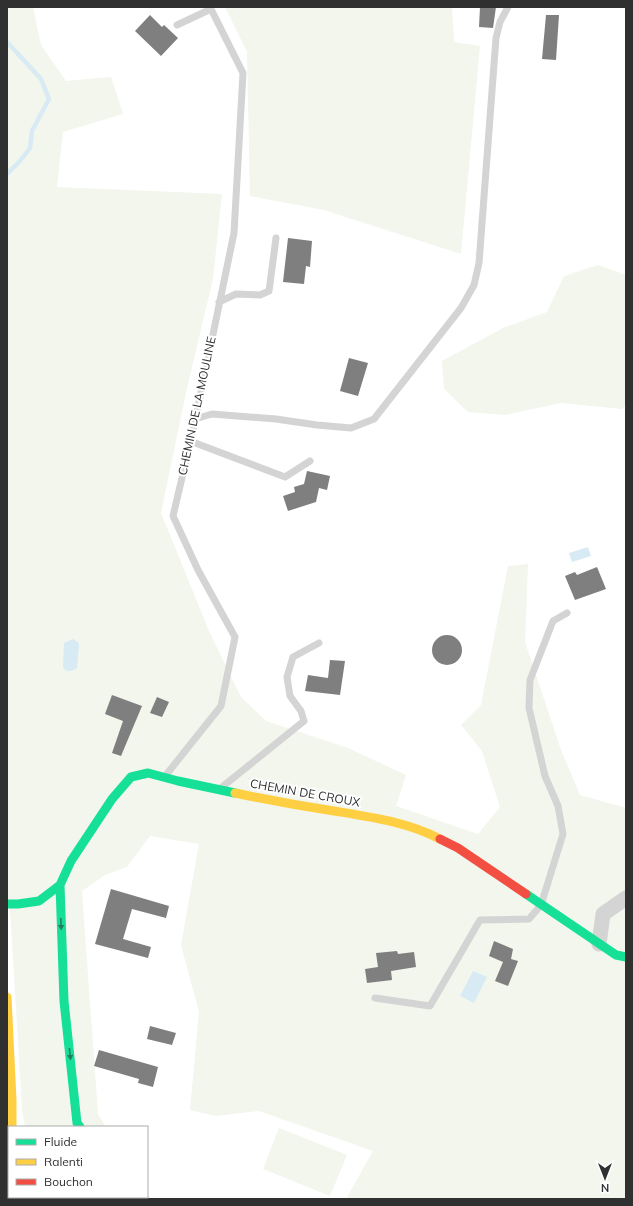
<svg xmlns="http://www.w3.org/2000/svg" width="633" height="1206" viewBox="0 0 633 1206" font-family="Mulish,sans-serif">
	<style>
		.green { fill: #f2f6ec }
		.water { fill: #d8ebf4 }
		.lines { fill: none; stroke-linecap: round; stroke-linejoin: round }
		.stream { stroke: #d8ebf4; stroke-width: 4.5 }
		.building { fill: #7f7f7f }
		.lane { stroke: #d4d4d4; stroke-width: 7 }
		.street { stroke: #d4d4d4; stroke-width: 15 }
		.fast { stroke: #16e098; stroke-width: 9 }
		.slow { stroke: #ffcf43; stroke-width: 9 }
		.jam { stroke: #f24e42; stroke-width: 9 }
		.oneway { fill: #247f5f }
		.labels { text-anchor: middle; stroke-width: 4; stroke-linejoin: round; paint-order: stroke }
		.street-label { font-size: 12px; fill: #303030; stroke: #fff }
	</style>
	<rect width="100%" height="100%" fill="#fff"/>
	<path class="green" d="M7,7H33L41,45L66,81L111,77L123,114L63,132L57,187L222,194L213,279L187,388L161,513L209,631L241,697L266,721L348,748L406,775L396,806L478,834L500,807L482,751L461,725L481,705L508,566L528,564L525,642L561,750L580,795L626,808V1199H346L373,1151L259,1111L215,1116L190,1110L199,1012L181,945L199,844L150,836L127,867L105,875L82,891L98,1114L106,1127H25L22,1109L11,924L7,890Z
		M225,7H452L454,42L480,46L461,254L324,210L250,196L247,52Z
		M598,265L626,275V405L622,409L561,403L505,415L468,412L444,389L442,361L503,328L547,312L564,276Z
		M279,1128L347,1155L330,1196L263,1169Z
		M147,1193L150,1199H36V1197H147Z"/>
	<path class="water" d="M588,547L591,556L572,562L569,553Z
		M73,639L78,642L79,645L77,668C73,671 69,672 65,670L63,667L64,643Z
		M473,971L487,977L474,1003L460,996Z"/>
	<g class="lines">
		<path class="stream" d="M7,42L41,79L49,99L32,131L30,148L20,161L7,174"/>
	</g>
	<path class="building" d="M480,7H496L493,28L479,27Z
		M150,15L162,27L164,25L178,38L161,56L135,31Z
		M546,15H559L556,60L542,59Z
		M288,238L312,241L310,267L306,266L304,284L283,282Z
		M349,358L368,363L358,396L340,391Z
		M307,471L330,476L327,490L319,488L316,502L288,511L283,496L295,492L294,487L304,484Z
		M597,567L606,589L575,600L565,576L575,572L577,575Z
		M432 650a15 15 0 1 1 30 0a15 15 0 1 1-30 0Z
		M330,660L345,661L340,695L305,691L308,675L328,678Z
		M112,695L142,706L121,756L112,753L123,721L105,714Z
		M157,697L169,702L162,717L150,713Z
		M111,889L169,906L166,918L132,909L123,939L151,947L148,958L95,944Z
		M494,941L513,949L511,959L518,961L508,986L495,981L503,962L489,956Z
		M397,951L398,954L414,952L416,967L391,971L392,980L367,983L365,969L378,967L376,953Z
		M150,1026L176,1033L172,1045L147,1039Z
		M99,1050L158,1067L153,1087L138,1083L139,1079L94,1066Z"/>
	<g class="lines">
		<path class="lane" d="M177,25L211,9
			M219,302L236,294L260,295L269,291L276,238
			M195,419L212,414L276,419L317,425L351,428L374,419L461,308L474,285L479,263L496,38L500,22L508,7
			M190,441L285,477L310,461
			M166,775L221,706L235,637L198,570L173,516L193,431L234,233L243,73L210,7
			M222,787L304,721L301,711L290,696L287,677L293,657L319,643
			M375,998L430,1006L480,920L529,919L541,905L563,834L558,806L545,776L529,708L530,680L553,621L567,613
			M80,1197V1199"/>
		<path class="street" d="M599,944L603,914L626,898
			M127,1197L128,1199"/>
		<path class="fast" d="M60,885L64,1001L77,1123L80,1127
			M526,894L616,955L626,957
			M7,904H18L39,901L60,885L71,861L112,799L131,777L148,773L178,781L235,793"/>
		<path class="slow" d="M235,793C268,800 301,806 334,811C371,817 407,822 440,839
			M7,997L12,1100V1127
			M7,1174L9,1189"/>
		<path class="jam" d="M440,839L458,848L526,894"/>
	</g>
	<defs><path id="oneway-solid" d="M-6-.8H1V-3.2L6.5 0L1 3.2V.8H-6Z"/></defs>
	<g class="oneway">
		<use href="#oneway-solid" transform="translate(61 924) rotate(88)"/>
		<use href="#oneway-solid" transform="translate(70 1054) rotate(84)"/>
	</g>
	<g class="labels">
		<g class="street-label">
			<text transform="translate(197 406) rotate(-78)" y="4">CHEMIN DE LA MOULINE</text>
			<text transform="translate(305 793) rotate(10)" y="4">CHEMIN DE CROUX</text>
		</g>
	</g>
	<rect width="633" height="1206" fill="none" stroke="#303030" stroke-width="16"/>
	<rect x="8" y="1126" width="140" height="72" fill="#ffffff" stroke="#acacac"/>
	<rect x="16" y="1139" width="20" height="6" fill="#16e098" stroke="#acacac"/>
	<text x="44" y="1146" font-size="12" fill="#303030">Fluide</text>
	<rect x="16" y="1159" width="20" height="6" fill="#ffcf43" stroke="#acacac"/>
	<text x="44" y="1166" font-size="12" fill="#303030">Ralenti</text>
	<rect x="16" y="1179" width="20" height="6" fill="#f24e42" stroke="#acacac"/>
	<text x="44" y="1186" font-size="12" fill="#303030">Bouchon</text>
	<g transform="translate(605 1178) rotate(180)" stroke="#ffffff" stroke-width="3" paint-order="stroke">
	<path d="M0-3L7 15L0 10L-7 15Z" fill="#303030"/>
	<text y="-6" font-size="11" font-weight="bold" text-anchor="middle" fill="#303030">N</text>
	</g>
</svg>
